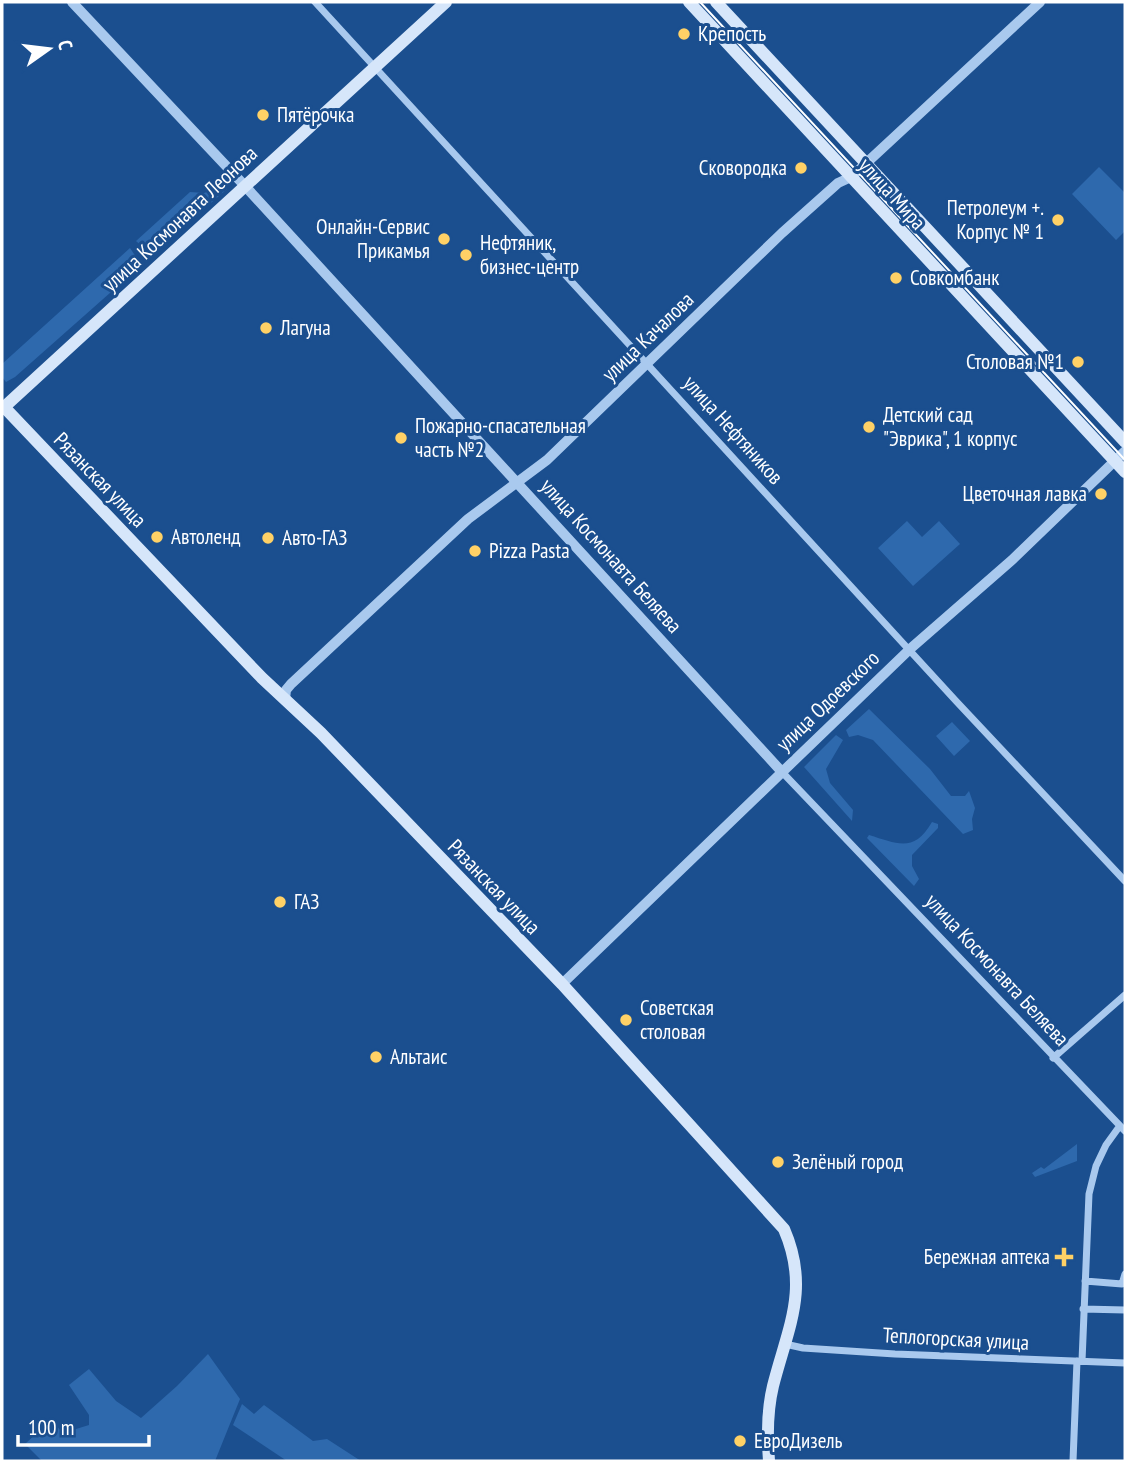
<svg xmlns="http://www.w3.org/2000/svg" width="1127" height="1463" viewBox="0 0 1127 1463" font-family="'PT Sans Narrow',sans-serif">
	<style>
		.green { fill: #2e69ad }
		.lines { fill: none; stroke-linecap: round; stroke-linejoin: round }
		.minor { stroke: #a9c9ee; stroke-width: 7 }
		.tertiary { stroke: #a9c9ee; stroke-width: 10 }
		.secondary { stroke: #d6e6fa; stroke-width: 12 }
		.tram { stroke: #fff; stroke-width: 2 }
		.poi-dot { fill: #ffd166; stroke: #1b4f8f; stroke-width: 2.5 }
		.labels { text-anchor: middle; stroke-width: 6; stroke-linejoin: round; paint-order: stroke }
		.poi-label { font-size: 21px; fill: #fff; stroke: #1b4f8f; text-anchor: start }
		.street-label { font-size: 21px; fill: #fff; stroke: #1b4f8f }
	</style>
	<rect width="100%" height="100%" fill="#1b4f8f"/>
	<path class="green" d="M1099,167L1125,193V231L1116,240L1072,194Z
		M221,187L227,189L155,252L147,251L136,241L190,192L204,193Z
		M130,248L140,263L137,269L15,377L6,382L2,377V364Z
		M907,521L922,537L939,521L960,544L913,586L878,548Z
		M869,709L930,769L951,796H965L969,791L975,808L972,819L973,830L963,834L873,740L858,735L849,737L846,730Z
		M952,722L970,741L954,756L936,736Z
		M836,735L843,740L826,769L830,783L853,810L852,821L804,767Z
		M932,822L938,824V828L912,855V866L919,879L914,886L867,838L869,835C898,844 914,853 932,822Z
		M1077,1144V1161L1035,1177L1032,1173L1041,1167L1044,1169Z
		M208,1354L240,1399L215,1461H42L25,1444L51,1420L63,1433L89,1425V1415L69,1385L89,1369L116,1401L141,1418L177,1386Z
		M242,1404L254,1414L264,1405L313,1441L327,1439L361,1461H287L233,1425Z"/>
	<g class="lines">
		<path class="minor" d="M315,2L956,701L1125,881
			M782,772L1125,1131
			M1053,1058L1125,995
			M1085,1281L1122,1284L1125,1274
			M1083,1309L1125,1310
			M785,1344L803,1348L895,1354L1125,1363
			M1082,1361L1089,1194L1096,1166L1106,1145L1119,1127
			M1073,1461L1077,1361"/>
		<path class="tertiary" d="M72,2L245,186L782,772
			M285,699L286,690L291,684L468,519L547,460L782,233L838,183L851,177L861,168L1040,2
			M562,984L910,649L1012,560L1125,451"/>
		<path class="secondary" d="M689,2L1125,472
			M716,2L1125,442
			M4,407L262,678L321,733L562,984L784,1229C810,1289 788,1327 773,1386C767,1411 767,1436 769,1461
			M2,409L446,2"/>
		<path class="tram" d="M700,2L1125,460"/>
	</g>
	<g class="poi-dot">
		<circle cx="684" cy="34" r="7"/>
		<circle cx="263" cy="115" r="7"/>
		<circle cx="801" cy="168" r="7"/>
		<circle cx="1058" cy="220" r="7"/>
		<circle cx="444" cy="239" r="7"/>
		<circle cx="466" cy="255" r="7"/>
		<circle cx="896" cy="278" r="7"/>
		<circle cx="266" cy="328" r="7"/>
		<circle cx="1078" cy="362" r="7"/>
		<circle cx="869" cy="427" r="7"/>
		<circle cx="401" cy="438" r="7"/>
		<circle cx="1101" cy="494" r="7"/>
		<circle cx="157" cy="537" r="7"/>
		<circle cx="268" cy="538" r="7"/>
		<circle cx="475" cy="551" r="7"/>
		<circle cx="280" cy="902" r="7"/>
		<circle cx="626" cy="1020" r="7"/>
		<circle cx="376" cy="1057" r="7"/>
		<circle cx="778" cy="1162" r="7"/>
		<path d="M1060.5 1246.5h7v7h7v7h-7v7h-7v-7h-7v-7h7z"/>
		<circle cx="740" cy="1441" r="7"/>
	</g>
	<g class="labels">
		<g class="poi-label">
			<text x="698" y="41">Крепость</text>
			<text x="277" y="122">Пятёрочка</text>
			<text x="787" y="175" text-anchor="end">Сковородка</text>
			<text x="1044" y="215" text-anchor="end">Петролеум +.<tspan x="1044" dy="24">Корпус № 1</tspan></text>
			<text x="430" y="234" text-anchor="end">Онлайн-Сервис<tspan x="430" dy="24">Прикамья</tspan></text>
			<text x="480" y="250">Нефтяник,<tspan x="480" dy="24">бизнес-центр</tspan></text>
			<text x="910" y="285">Совкомбанк</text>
			<text x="280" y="335">Лагуна</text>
			<text x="1064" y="369" text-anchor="end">Столовая №1</text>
			<text x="883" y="422">Детский сад<tspan x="883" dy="24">"Эврика", 1 корпус</tspan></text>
			<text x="415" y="433">Пожарно-спасательная<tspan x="415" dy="24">часть №2</tspan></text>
			<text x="1087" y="501" text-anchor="end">Цветочная лавка</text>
			<text x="171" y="544">Автоленд</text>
			<text x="282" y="545">Авто-ГАЗ</text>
			<text x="489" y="558">Pizza Pasta</text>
			<text x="294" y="909">ГАЗ</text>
			<text x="640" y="1015">Советская<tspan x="640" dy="24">столовая</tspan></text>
			<text x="390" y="1064">Альтаис</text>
			<text x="792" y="1169">Зелёный город</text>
			<text x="1050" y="1264" text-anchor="end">Бережная аптека</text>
			<text x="754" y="1448">ЕвроДизель</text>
		</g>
		<g class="street-label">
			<text transform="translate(892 194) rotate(48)" y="7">улица Мира</text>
			<text transform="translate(180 219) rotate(-43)" y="7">улица Космонавта Леонова</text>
			<text transform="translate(648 337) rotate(-44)" y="7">улица Качалова</text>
			<text transform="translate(733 430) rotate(48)" y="7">улица Нефтяников</text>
			<text transform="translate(100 480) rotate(46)" y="7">Рязанская улица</text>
			<text transform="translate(611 556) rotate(48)" y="7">улица Космонавта Беляева</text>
			<text transform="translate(828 701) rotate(-44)" y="7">улица Одоевского</text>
			<text transform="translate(494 887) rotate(46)" y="7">Рязанская улица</text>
			<text transform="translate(997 970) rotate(47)" y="7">улица Космонавта Беляева</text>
			<text transform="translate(956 1339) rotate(3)" y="7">Теплогорская улица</text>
		</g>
	</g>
	<rect width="1127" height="1463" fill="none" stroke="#ffffff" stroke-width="7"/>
	<g transform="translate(49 49) rotate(76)" stroke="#1b4f8f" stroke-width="5" paint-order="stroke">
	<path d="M0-5L12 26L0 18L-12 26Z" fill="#ffffff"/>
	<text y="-10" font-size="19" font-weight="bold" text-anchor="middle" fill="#ffffff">С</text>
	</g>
	<path d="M18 1435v10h131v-10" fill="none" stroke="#ffffff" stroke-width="3.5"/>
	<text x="28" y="1435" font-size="21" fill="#ffffff" stroke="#1b4f8f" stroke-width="5" paint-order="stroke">100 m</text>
</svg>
